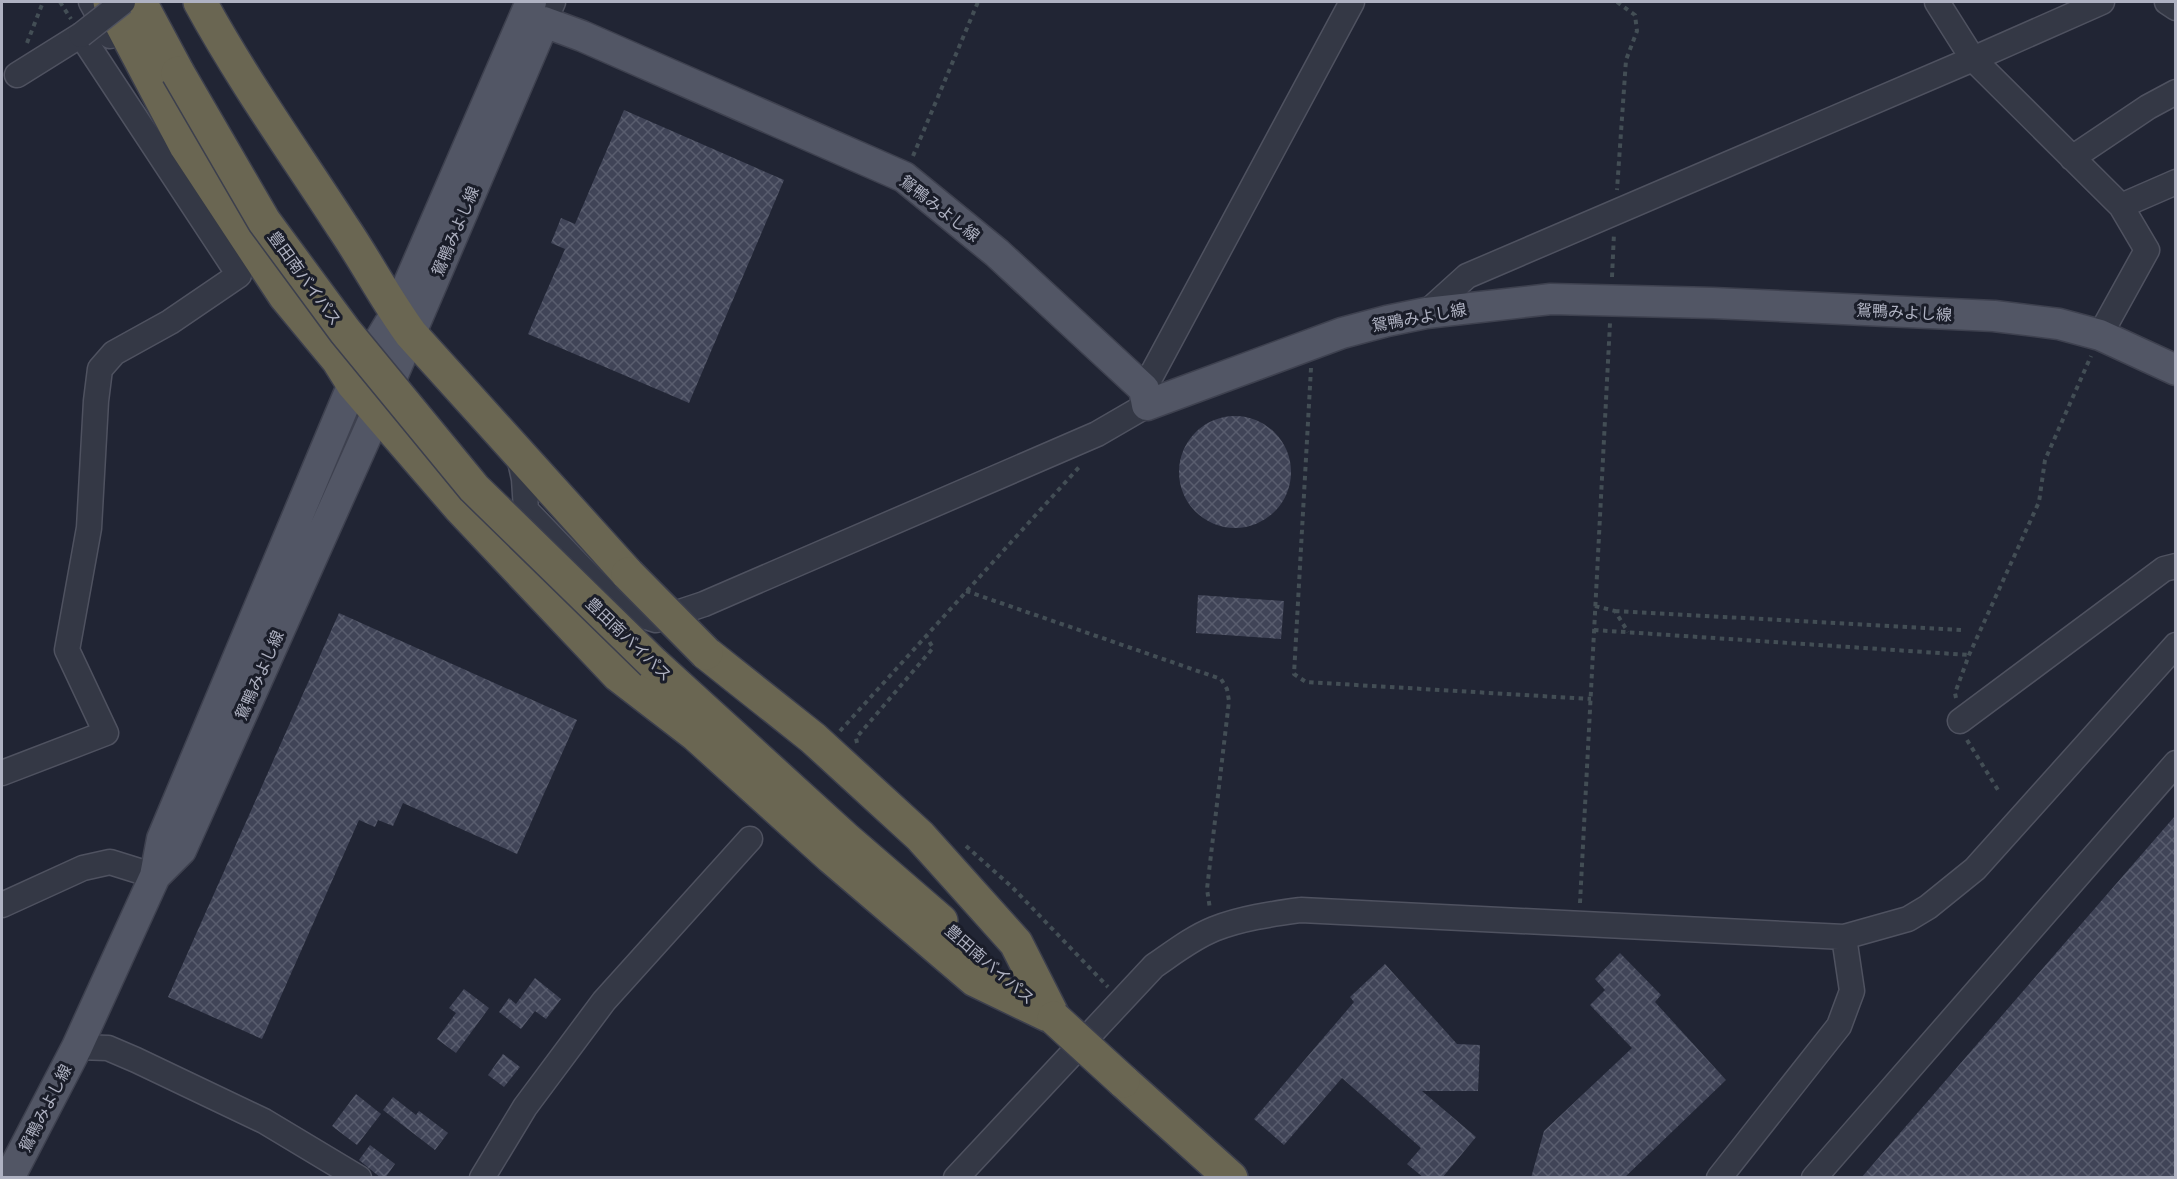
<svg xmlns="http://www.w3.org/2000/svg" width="2177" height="1179" viewBox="0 0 2177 1179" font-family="'Open Sans','Noto Sans JP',sans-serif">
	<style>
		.building { fill: url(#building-cross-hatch) }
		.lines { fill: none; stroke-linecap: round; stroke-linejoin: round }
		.minor-casing { stroke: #4f5260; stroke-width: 27 }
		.major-casing { stroke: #3e414f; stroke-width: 33 }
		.highway-casing { stroke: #3c3f4d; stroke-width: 36 }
		.path { stroke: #434e55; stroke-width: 4; stroke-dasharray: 4.5 4.5; stroke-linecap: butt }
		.minor { stroke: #343845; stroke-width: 24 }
		.major { stroke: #525665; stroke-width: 30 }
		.highway { stroke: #6a6652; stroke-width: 33 }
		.minor-bridge-casing { stroke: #4f5260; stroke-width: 27; stroke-linecap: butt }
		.highway-bridge-casing { stroke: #3c3f4d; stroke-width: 36; stroke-linecap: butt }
		.minor-bridge { stroke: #343845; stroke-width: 24 }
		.highway-bridge { stroke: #6a6652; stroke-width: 33 }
		.labels { text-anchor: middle; stroke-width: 6; stroke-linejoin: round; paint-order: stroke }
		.street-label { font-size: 16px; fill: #afb2c2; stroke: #1a1d29 }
	</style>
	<defs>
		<pattern id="building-cross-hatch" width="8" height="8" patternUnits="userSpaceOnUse" patternTransform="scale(1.5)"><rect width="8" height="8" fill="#404457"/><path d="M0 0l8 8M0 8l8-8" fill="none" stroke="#595d6e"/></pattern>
	</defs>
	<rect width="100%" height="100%" fill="#212534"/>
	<path class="building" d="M624,110L784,180L689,403L528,334L565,249L551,243L561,218L575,224Z
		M1179 472a56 56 0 1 1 112 0a56 56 0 1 1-112 0Z
		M1198,595L1284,601L1281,639L1196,633Z
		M339,613L577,720L517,854L403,803L393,826L378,820L375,827L359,820L262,1039L168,997Z
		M2175,816V1178H1861Z
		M1620,953L1661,995L1655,1002L1726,1080L1624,1178H1531L1544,1131L1632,1048L1590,1005L1605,990L1595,979Z
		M1385,964L1457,1044L1480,1045L1478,1091H1422L1476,1137L1442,1178H1424L1407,1164L1421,1148L1342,1078L1284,1145L1254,1119L1354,1002L1350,997Z
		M535,978L561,999L546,1019L535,1011L521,1029L499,1012L509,998L516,1004Z
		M464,989L489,1008L456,1053L437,1039L456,1013L449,1008Z
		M503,1054L520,1067L504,1087L488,1075Z
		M356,1094L381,1114L357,1145L332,1126Z
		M393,1097L416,1115L419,1111L448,1133L435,1150L383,1110Z
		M370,1145L395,1164L385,1178H381L359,1160Z"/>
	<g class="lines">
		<g class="minor-casing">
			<path id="minor" d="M91,2L110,36
				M1937,2L1973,59L2121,206L2147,250L2100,335
				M2167,2L2176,8
				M544,22L553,2
				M2072,158L2148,107L2176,92
				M2121,206L2176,182
				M1426,313L1467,276L1973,59L2102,2
				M1144,389L1352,2
				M518,452L524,479L526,510L621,609L656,620L704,604L1097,434L1147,405
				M1960,721L2164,569L2176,566
				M2,773L106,733L67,650L89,528L96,401L100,369L114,353L170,322L239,275L81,35L17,75
				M2,905L83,868L110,862L155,876
				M77,1047L108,1048L136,1060L264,1121L359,1178
				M482,1178L525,1107L604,1001L750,839
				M956,1178L1154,966C1173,953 1192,938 1214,929C1242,918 1272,914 1301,910L1844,937L1908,919L1928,907L1975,869L2176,645
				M1719,1178L1839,1026L1852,991L1844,937
				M1814,1178L2176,763"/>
		</g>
		<g class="major-casing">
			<path id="major" d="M155,876L181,850L377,412L544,22L582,36L904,177L997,253L1144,389L1147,405L1342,333L1387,321L1426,313L1551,299L1713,303L1994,316L2059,324L2100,335L2176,370
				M9,1178L77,1047L155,876L162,839L353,384L396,313L531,2"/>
		</g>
		<g class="highway-casing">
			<path id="highway" d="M110,2L186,146L285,296L338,360L353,384L461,509L618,675L696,735L831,857L975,980L1054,1018
				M140,2L178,73
				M200,2C242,79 294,152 342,226C366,261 386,300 411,334L628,574
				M706,653L813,738L920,836L1016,943L1054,1018
				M653,663L845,838L941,921
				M1123,1081L1231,1178"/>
		</g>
		<path class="path" d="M60,2L71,19
			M1617,2L1635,15L1637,31L1626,60L1617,190
			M27,43L43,2
			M913,156L978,2
			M1612,277L1614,233
			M1311,368L1294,674L1306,682L1591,699
			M966,591L1221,679L1227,689L1229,701L1207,889L1210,909
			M1595,606L1615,611L1628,632
			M1615,611L1963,630
			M1594,630L1969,655
			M1956,698L1955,693L1969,655L2039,502L2045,460L2091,356
			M840,731L1081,465
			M1967,740L1998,790
			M857,743L856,738L933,648L926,636
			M966,846L1012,887L1108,987
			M1580,903L1610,323"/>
		<use href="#minor" class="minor"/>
		<use href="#major" class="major"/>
		<use href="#highway" class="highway"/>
		<g class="minor-bridge-casing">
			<path id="minor-bridge" d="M81,35L123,2"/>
		</g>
		<g class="highway-bridge-casing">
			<path id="highway-bridge" d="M178,73L264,221L345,331L474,488L653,663
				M628,574L706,653
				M1054,1018L1123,1081"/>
		</g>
		<use href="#minor-bridge" class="minor-bridge"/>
		<use href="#highway-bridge" class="highway-bridge"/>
	</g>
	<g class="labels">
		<g class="street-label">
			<text transform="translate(940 208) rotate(38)" y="6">鴛鴨みよし線</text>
			<text transform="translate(455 231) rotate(-67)" y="6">鴛鴨みよし線</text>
			<text transform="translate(305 278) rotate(54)" y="6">豊田南バイパス</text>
			<text transform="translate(1904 312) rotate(3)" y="6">鴛鴨みよし線</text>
			<text transform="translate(1419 317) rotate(-10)" y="6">鴛鴨みよし線</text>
			<text transform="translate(629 639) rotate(44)" y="6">豊田南バイパス</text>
			<text transform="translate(259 675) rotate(-66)" y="6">鴛鴨みよし線</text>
			<text transform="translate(990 964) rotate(41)" y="6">豊田南バイパス</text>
			<text transform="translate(45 1108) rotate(-63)" y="6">鴛鴨みよし線</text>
		</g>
	</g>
	<rect width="2177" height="1179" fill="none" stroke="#afb2c2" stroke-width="6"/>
</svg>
